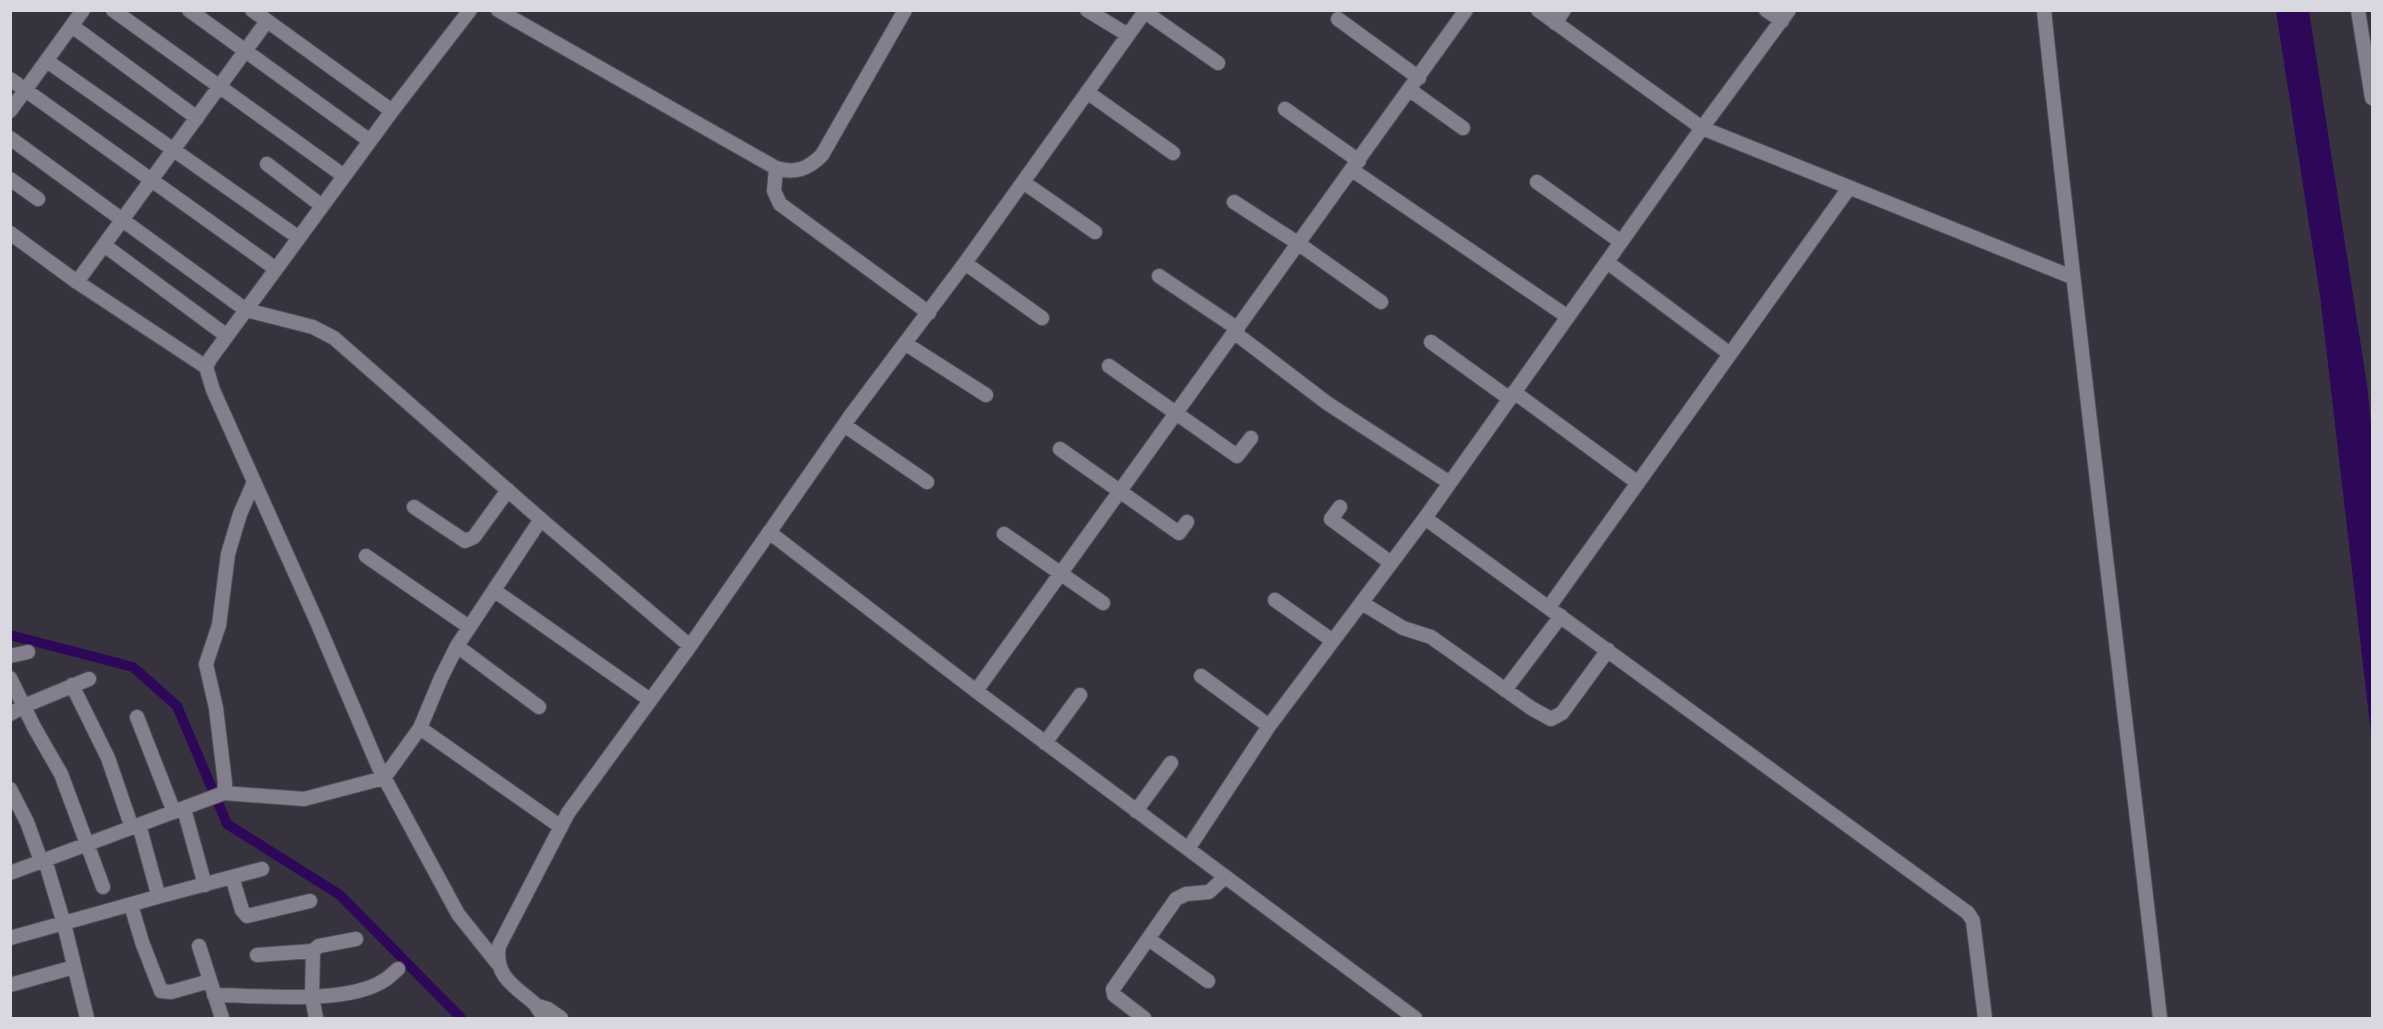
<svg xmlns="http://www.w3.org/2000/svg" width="2383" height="1029" viewBox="0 0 2383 1029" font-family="'Nunito Sans',sans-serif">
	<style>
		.water { fill: #2d0758 }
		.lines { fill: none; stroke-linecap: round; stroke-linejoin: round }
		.canal { stroke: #2d0758; stroke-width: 10 }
		.minor-casing { stroke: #52505a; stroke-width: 16 }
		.minor { stroke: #837f8d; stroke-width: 14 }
	</style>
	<rect width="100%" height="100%" fill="#36333f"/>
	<path class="water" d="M2276,11H2309L2367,385L2372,434V742L2320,295Z"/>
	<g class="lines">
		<path class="canal" d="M10,635L133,667L177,706L227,824L340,895L461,1018"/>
		<g class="minor-casing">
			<path id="minor" d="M113,10L344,176
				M189,10L370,141
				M252,10L392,111
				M470,10L392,111L210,359L206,367L213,390L317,622L379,768L458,914L498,964
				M498,10L776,168C795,174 808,169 822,155L905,10
				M1087,10L1128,35
				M1538,10L1702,128L2072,277
				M1766,10L1782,21
				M2044,10C2079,347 2122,682 2160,1018
				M2358,10L2372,98
				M1145,12L1218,63
				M1338,19L1419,78
				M1555,23L1564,10
				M72,26L197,118
				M47,61L299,238
				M10,79L276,269
				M1410,90L1463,128
				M1087,92L1173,153
				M1285,109L1359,161
				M10,111L83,10
				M10,138L246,310L313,327L334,338L545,523L690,646
				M267,164L322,206
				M776,168L774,191L780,204L929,313
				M1352,170L1568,317
				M10,179L38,199
				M1023,182L1095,232
				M1537,182L1621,242
				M1234,202L1299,244L1381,302
				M10,233L77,282L206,367
				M104,245L227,336
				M1607,262L1730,354
				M965,263L1042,318
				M1159,276L1238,329
				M77,282L267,21
				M1235,333L1327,403L1450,483
				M1431,342L1510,399
				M906,344L986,395
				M1109,366L1237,456L1251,438
				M1514,392L1638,483
				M844,425L927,482
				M1060,449L1179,533L1187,522
				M414,507L465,541L474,537L508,490
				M1340,507L1331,519L1391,563
				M1425,518L1968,913L1973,921L1985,1018
				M769,532L976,691L1415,1018
				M1004,534L1103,603
				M366,556L469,627
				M495,591L650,700
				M1275,600L1333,641
				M1362,603L1403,628L1431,637L1531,708L1551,719L1562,713L1608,650
				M1549,607L1849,188
				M457,646L539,707
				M10,656L28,652
				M1201,676L1269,726
				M10,678L34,727L61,774L103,887
				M72,685L108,758L132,828
				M1505,690L1561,616
				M976,691L1466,10
				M10,714L24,706L89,679
				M137,717L174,812
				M420,728L561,827
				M1045,743L1080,695
				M10,789L27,822L41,861
				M224,793L304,799L384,778L420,728L441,678L457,646L541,519
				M184,809L205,885
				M1136,811L1171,763
				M1188,849L1269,726L1425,518L1702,128L1789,10
				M45,860L64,924L87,1018
				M10,873L224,793L225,783L216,708L206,664L219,625L228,554L240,514L254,482
				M232,877L242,910L247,916L310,901
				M157,897L262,869
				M131,905L142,942L161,991L171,992L210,981
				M10,938L157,897L158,894L139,825
				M1150,940L1208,981
				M199,946L222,1018
				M257,955L313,951
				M10,985L74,967
				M214,995C259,995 345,1005 383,981C389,978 393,973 398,969
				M538,1006L548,1009L561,1018
				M316,1018L312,997L313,951L319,946L356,939
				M545,1018C541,1014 538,1008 534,1003C514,986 494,976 499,946L568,813L690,646L851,415L965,263L1146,10
				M1144,1018L1114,995L1113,989L1176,899L1186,894L1209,892L1225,877"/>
		</g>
		<use href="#minor" class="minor"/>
	</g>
	<rect width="2383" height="1029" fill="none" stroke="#d9d7df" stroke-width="24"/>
</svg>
